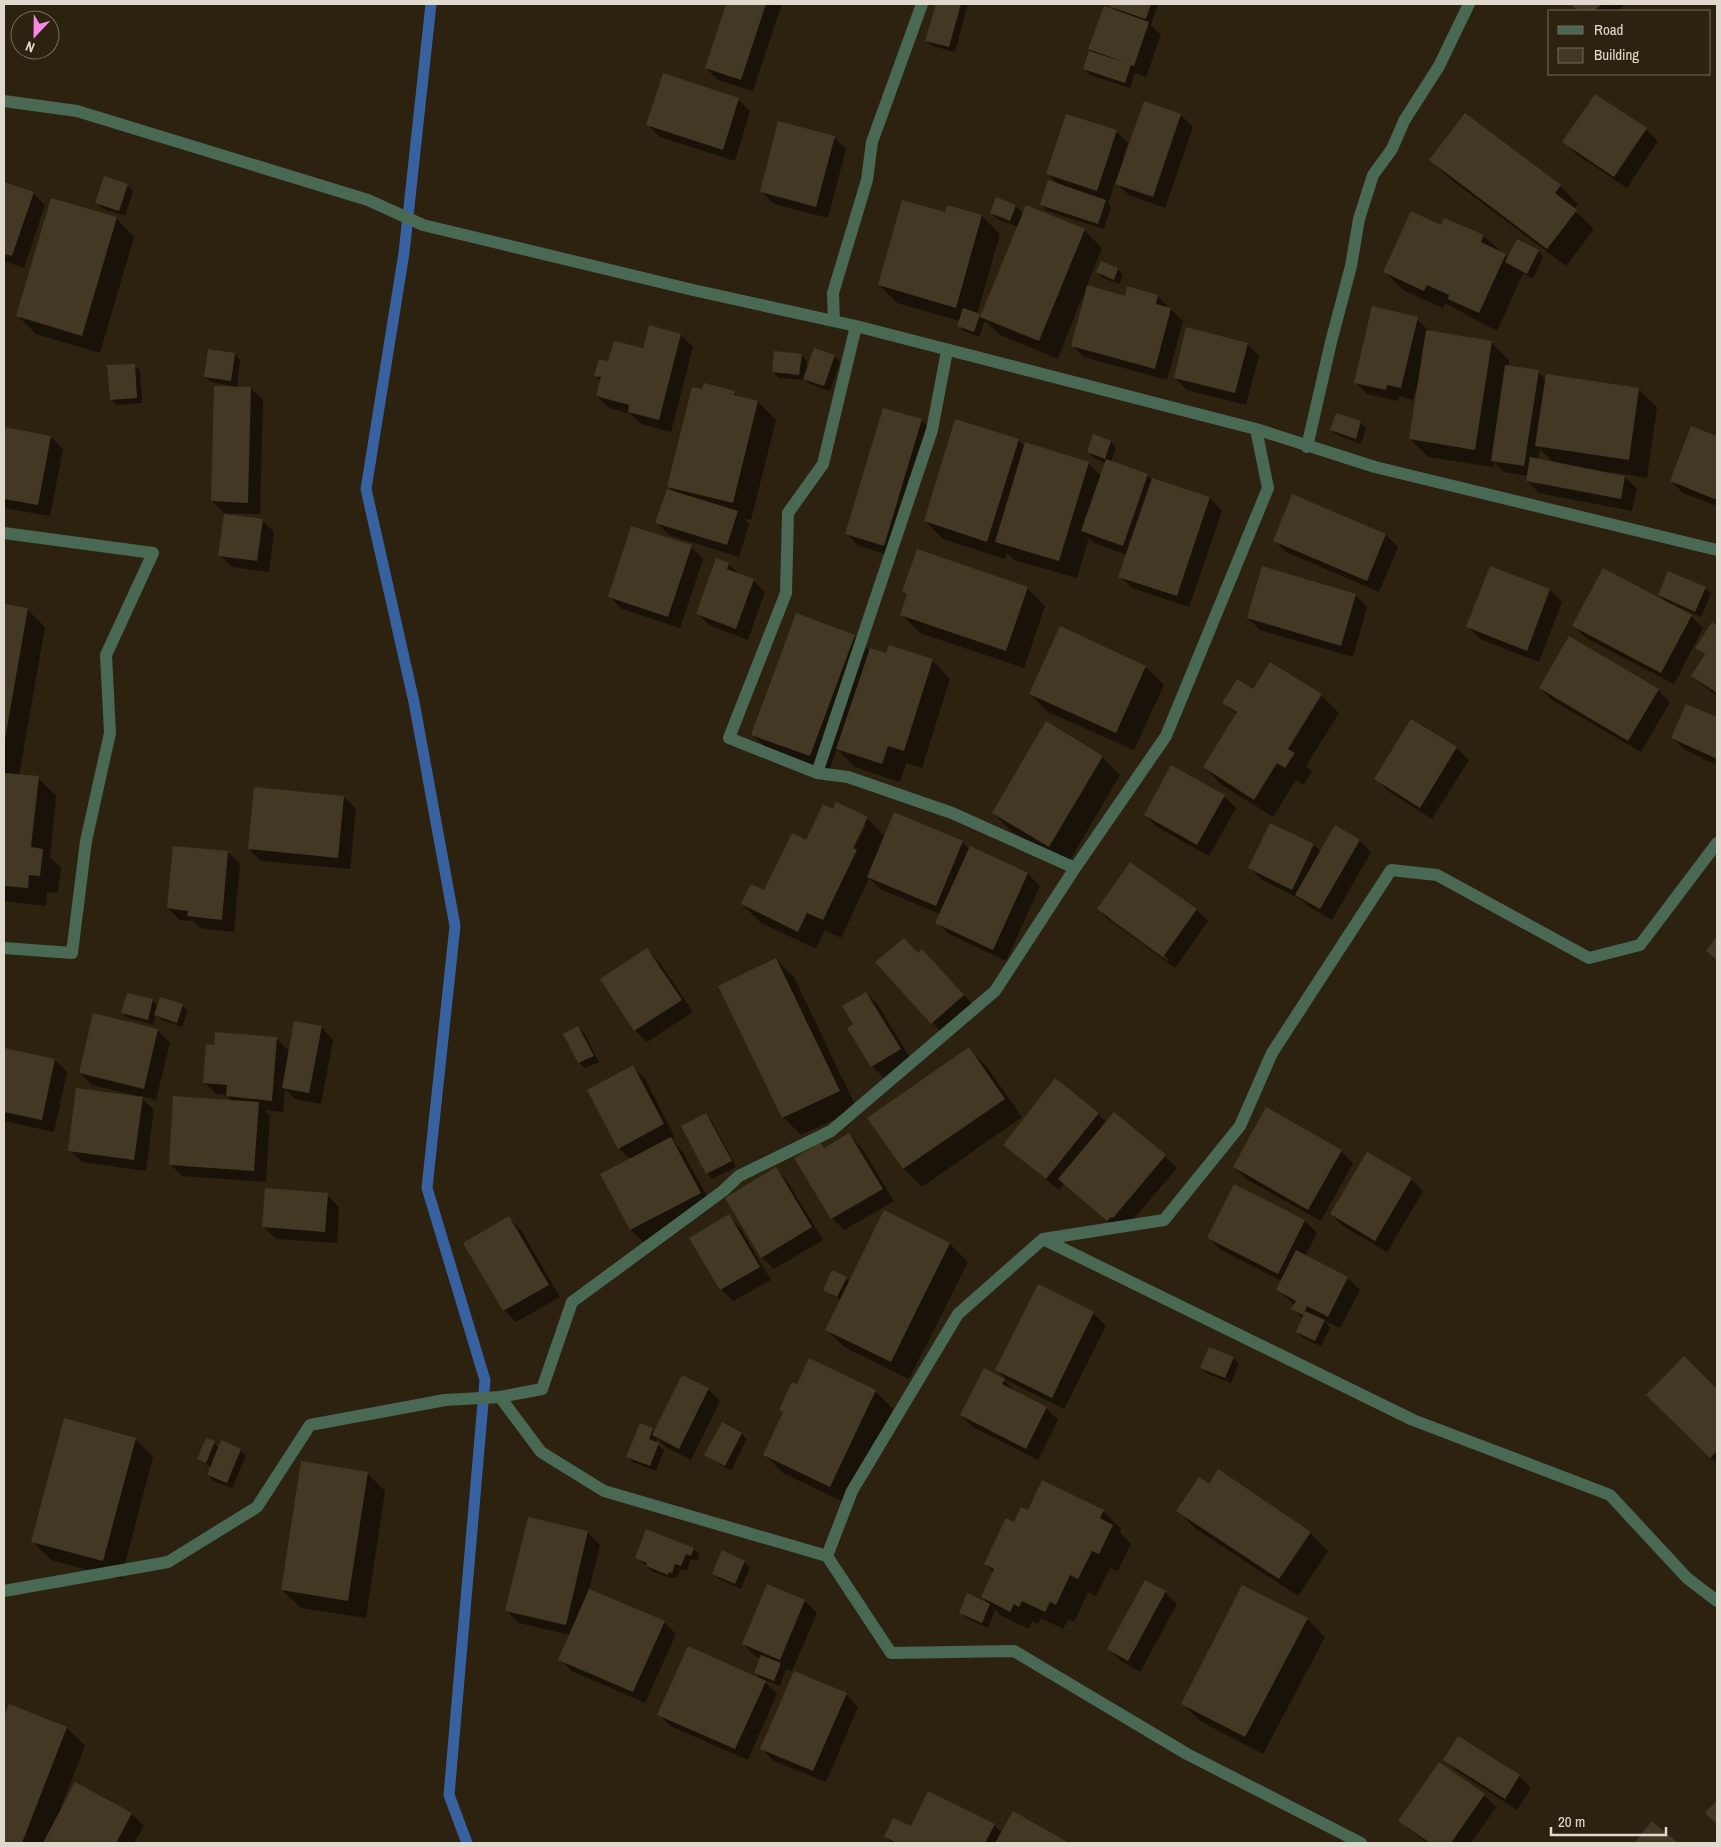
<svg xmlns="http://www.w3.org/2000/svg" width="1721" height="1847" viewBox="0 0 1721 1847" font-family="'Archivo Narrow',sans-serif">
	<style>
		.shadow { fill: #0007; fill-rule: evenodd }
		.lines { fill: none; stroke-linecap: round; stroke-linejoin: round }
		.stream { stroke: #3861a0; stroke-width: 11 }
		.building { fill: #433824 }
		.minor { stroke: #496954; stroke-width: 12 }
	</style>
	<rect width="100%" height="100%" fill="#2d220f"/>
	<path class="shadow" d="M727,4H782L753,91L718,80L706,68Z
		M937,4H968L955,52L932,46L926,41Z
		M1113,4H1158L1151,25L1161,35L1146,77L1135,73L1130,88L1090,75L1085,69L1095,54L1090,49L1116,12L1112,7Z
		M1571,4H1625L1618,11H1579Z
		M738,99L750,111L735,161L660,137L648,125Z
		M1181,115L1193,127L1165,208L1129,195L1115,182L1108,204L1111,207L1104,229L1047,211L1041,205L1059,185L1048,174L1116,131L1128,143L1123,158L1125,159Z
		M1646,129L1658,141L1627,188L1576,154L1564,142Z
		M834,137L846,149L828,218L774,204L762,192Z
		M1431,160L1560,186L1578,204L1574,210L1594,229L1566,266L1449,178Z
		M4,183L33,193L45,205L24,268L4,261Z
		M127,185L133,191L125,216L103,209L97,203Z
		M997,199L1016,206L1023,214L1084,230L1102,248L1087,286L1126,297L1157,296L1183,321L1167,380L1084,357L1072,345L1084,292L1058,359L1000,335L985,321L979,337L964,331L958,325L960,321L897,303L879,285L946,214L948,206L982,216L1000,234L977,314L982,317L1018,227L997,219L992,213Z
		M116,218L134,237L100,353L36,334L18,316Z
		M1445,220L1484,236L1508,258L1538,251L1543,257L1533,279L1523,273L1497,331L1445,303L1443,308L1403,290L1385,272L1442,227Z
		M1117,269L1123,274L1119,284L1103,278L1098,272Z
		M1417,319L1429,331L1491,342L1509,360L1508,367L1538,372L1546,380L1638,389L1657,407L1647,478L1611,472V474L1625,477L1637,489L1632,511L1539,493L1527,481L1528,476L1504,472L1494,462L1493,467L1428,457L1410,439L1418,389L1416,388L1413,400L1399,396L1398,401L1367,394L1355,382ZM1540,449L1555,464L1538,460Z
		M650,327L681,335L693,347L671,432L641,424L631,414L609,408L597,396L601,381L595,375L609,363L644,350Z
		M1247,344L1259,356L1246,405L1187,390L1175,378Z
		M235,354L240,360L237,388H251L263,400L260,514L224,513L212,501L233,386L211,382L205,377Z
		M801,355L807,361V371L834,356L840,362L830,391L810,384L806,380L779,378L773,372Z
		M134,365L140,371L142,403L116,405L111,399Z
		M734,392L740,398L758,402L776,420L751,520L744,519L749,524L739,557L669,535L657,523L674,492L668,486Z
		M884,409L922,421L934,433L896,557L859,546L847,534Z
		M1337,414L1361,423L1366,428L1361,444L1337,435L1331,430Z
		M1692,428L1717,438V506L1683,493L1671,481Z
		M4,429L51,437L63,449L50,516L4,508Z
		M1094,436L1111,442L1116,448L1111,462L1147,475L1152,480L1210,498L1222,511L1189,607L1132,588L1120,576L1127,555L1094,543L1089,538L1077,578L1014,560L1007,553L1005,559L943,539L925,521L1018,440L1025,447L1088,463L1101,476L1106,463L1094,458L1088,452Z
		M1293,496L1386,535L1398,547L1379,592L1286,552L1274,540Z
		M262,520L274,532L269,572L232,567L220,555Z
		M691,547L703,559L680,628L622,609L610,597Z
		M728,564L740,575L753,580L765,592L748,640L709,625L697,613Z
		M1669,572L1705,588L1711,594L1701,617L1672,604L1671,606L1691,616L1703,628L1674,684L1586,638L1574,626L1667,603L1659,595Z
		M1027,588L1045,606L1024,668L920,633L902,615L908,596L904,591Z
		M1550,590L1562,602L1539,662L1480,639L1468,627Z
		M1355,595L1367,607L1353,657L1260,630L1248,618Z
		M4,605L27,609L45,627L19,776L38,778L56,796L50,857L61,868L58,893L47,892L46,906L4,901Z
		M1712,624L1717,627V696L1692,676L1706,656L1697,647Z
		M1060,628L1146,667L1164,685L1134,750L1048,712L1030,694Z
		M855,636L870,651L932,660L950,679L922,768L906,763L900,782L855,767L837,749L828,774L771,753L752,735Z
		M1540,688L1658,690L1670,702L1641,752L1552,700Z
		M1253,691L1321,695L1339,713L1306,766L1312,772L1303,785L1296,780L1273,817L1222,785L1204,767L1237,715L1224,703Z
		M1687,706L1717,719V765L1685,750L1673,738Z
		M1412,721L1457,748L1469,760L1432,819L1388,791L1376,779Z
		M1102,757L1120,775L1067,865L1011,831L993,813Z
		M1224,796L1236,808L1209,856L1157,827L1145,815Z
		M344,797L356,809L350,869L261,861L249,849Z
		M834,811L867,818L885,837L962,842L970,850L971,848L1028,874L1040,886L1006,961L949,934L937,922L940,914L880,889L869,878L841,938L825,930L816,949L760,922L742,904L764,892ZM863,824H866L851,854L849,853Z
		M1271,824L1314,845L1321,852L1359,840L1371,852L1332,920L1308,906L1302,900L1262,880L1250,868Z
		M228,852L240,864L234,932L200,928L194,921L180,920L168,908Z
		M1098,909H1196L1208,921L1175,968L1110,921ZM1110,917L1169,959L1167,961L1110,920Z
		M647,950L659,962L693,1012L647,1042L635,1030Z
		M918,954L934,963L975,1007L944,1035L877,962Z
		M776,959L794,977L857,1109L801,1135L783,1117Z
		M866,993L878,1005L912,1061L884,1078L872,1066L855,1024Z
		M152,1000L158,1007L182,1005L188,1011L182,1027L162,1020L156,1014L153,1025L128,1018L122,1013Z
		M321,1027L333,1040L321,1104L295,1099L285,1089L283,1112L265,1110L270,1116L266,1182L182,1176L170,1164L232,1102L227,1095L216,1094L204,1082L215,1046L276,1038L289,1051Z
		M578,1027L584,1033L599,1062L585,1068L579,1063L564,1034Z
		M158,1031L170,1043L156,1100L140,1096L154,1110L146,1171L82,1162L70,1150L138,1096L92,1085L80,1073Z
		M969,1049L987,1067L1022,1117L922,1187L904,1169L868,1118Z
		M4,1050L55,1060L67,1072L54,1132L4,1121Z
		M633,1067L645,1079L675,1137L671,1139L682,1151L712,1205L643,1242L631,1230L630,1160L619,1148Z
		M1098,1114L1107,1123L1165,1156L1177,1168L1125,1229L1120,1232L1064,1184L1059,1190L1004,1145Z
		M706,1115L711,1120L736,1167L712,1179L707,1173Z
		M849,1135L861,1147L894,1201L844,1230L832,1218L824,1149Z
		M1341,1151L1353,1163L1321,1221L1246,1179L1234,1167Z
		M775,1169L787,1181L823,1240L774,1269L762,1257L727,1198Z
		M1411,1179L1423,1191L1387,1252L1343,1226L1331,1214Z
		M1234,1186L1305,1221L1317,1233L1305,1256L1348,1278L1360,1290L1340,1328L1324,1321L1330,1327L1321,1346L1303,1338L1297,1332L1303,1319L1293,1309L1295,1305L1277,1290L1282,1281L1221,1250L1209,1238Z
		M327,1195L339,1207L337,1243L276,1239L264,1227Z
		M728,1216L740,1228L771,1280L733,1301L721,1289L691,1238Z
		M509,1218L521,1230L560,1297L516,1322L504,1310Z
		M950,1244L968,1262L909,1379L844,1347L826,1329L841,1301L824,1289L846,1278L850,1282Z
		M1038,1286L1094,1314L1106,1326L1064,1409L1008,1381L996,1369Z
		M1233,1358L1239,1363L1231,1383L1208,1374L1202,1368Z
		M1684,1358L1717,1390V1464L1647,1395Z
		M985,1370L1004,1380L1016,1393L1046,1408L1058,1420L1038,1460L973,1427L961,1415Z
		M708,1389L720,1401L691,1460L666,1447L657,1438L655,1443L664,1450L656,1471L633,1462L628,1457L652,1429L655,1432Z
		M875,1391L893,1409L848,1504L783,1473L765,1455L784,1413L780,1409Z
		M741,1434L747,1439L731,1471L706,1455Z
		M135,1439L153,1457L121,1579L51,1560L33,1542Z
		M214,1443L219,1448L240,1450L246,1456L232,1488L214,1481L208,1475L211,1467L199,1459Z
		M367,1473L385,1491L366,1618L301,1608L282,1590Z
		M1209,1486L1310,1533L1328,1551L1298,1596L1196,1529L1178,1511Z
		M1103,1511L1121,1529L1120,1533L1131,1544L1118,1571L1110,1568L1096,1596L1088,1592L1074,1622L1068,1619L1063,1629L1041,1618L1038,1624L1032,1621L1029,1629L1000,1615L995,1610L988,1628L966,1618L960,1612L989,1604L982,1597L994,1573L985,1564L1015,1524L1028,1512Z
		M587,1532L600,1545L589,1590L664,1622L676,1634L645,1703L572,1671L560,1659L570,1635L519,1623L507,1611Z
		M694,1549L699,1554L697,1561L691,1559L687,1571L681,1569L677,1578L674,1577V1579L653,1572L636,1557Z
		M744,1562L750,1567L741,1589L719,1579L713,1574Z
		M1165,1592L1177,1604L1140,1672L1121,1661L1109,1649Z
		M805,1601L817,1613L792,1671L846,1694L858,1707L826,1782L774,1761L762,1749L794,1672L786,1669L780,1686L762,1679L777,1694L748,1760L670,1726L658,1714L763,1681L755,1673L761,1658L755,1656L743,1644Z
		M1307,1619L1325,1637L1263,1754L1200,1721L1182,1703Z
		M10,1705L67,1728L85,1746L60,1810L61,1811L75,1784L132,1814L144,1826L134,1843H4V1720Z
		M1445,1759L1519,1776L1531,1788L1517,1810L1457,1771Z
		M1440,1764L1484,1795L1496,1807L1471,1843H1427L1399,1821Z
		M1014,1813L1067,1843H892L885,1837L912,1828L994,1825L1002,1833Z"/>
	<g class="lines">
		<path class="stream" d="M431,4L404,253L366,489L414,702L455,926L427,1188L485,1380L449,1795L467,1843"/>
	</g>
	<path class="building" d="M726,4H766L741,80L705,68Z
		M936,4H961L949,47L925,41Z
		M1111,4H1151L1146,19L1110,7Z
		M1570,4H1602L1594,11H1578Z
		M1104,6L1149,22L1134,66L1131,65L1125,83L1083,69L1089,51L1124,62L1088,49Z
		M663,73L739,98L723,150L646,125Z
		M1595,94L1647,128L1614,177L1562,142Z
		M1144,101L1181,114L1153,197L1115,184Z
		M1465,113L1561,185L1555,193L1577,210L1547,249L1429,160Z
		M1066,114L1117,130L1097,191L1046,174Z
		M778,121L835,136L816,207L760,192Z
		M104,176L128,184L119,211L95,203Z
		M1048,180L1106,200L1098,224L1040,205Z
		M4,182L34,192L12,256L4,254Z
		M996,197L1016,205L1010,221L990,213Z
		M51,198L117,217L82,336L16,316Z
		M902,200L945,212L947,205L982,215L956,308L878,285Z
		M1026,205L1085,229L1039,341L980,317Z
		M1411,211L1441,225L1444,218L1484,235L1481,242L1506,254L1479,313L1448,299L1449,295L1427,285L1424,291L1383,272Z
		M1517,239L1539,250L1527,274L1505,262Z
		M1101,261L1118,268L1114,280L1096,272Z
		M1087,285L1125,296L1127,286L1158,295L1156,304L1171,308L1155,369L1071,346Z
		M1372,306L1418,317L1401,388L1387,385L1386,390L1354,383Z
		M963,308L980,314L974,332L957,326Z
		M649,325L681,334L659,420L628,412L629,405L596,396L601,377L594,376L599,359L608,361L614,341L643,348Z
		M1186,327L1248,343L1235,393L1174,378Z
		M1426,330L1492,341L1475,450L1409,439Z
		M814,348L835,355L824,386L803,379Z
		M208,349L235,353L231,381L204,377Z
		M774,351L802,354L799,375L772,372Z
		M135,364L137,398L110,400L107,365Z
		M1505,365L1539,370L1524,466L1491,461Z
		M1546,374L1639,388L1629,460L1535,446Z
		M704,383L735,391L734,395L758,401L733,503L667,487L692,387L702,389Z
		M214,386L251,387L248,503L211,501Z
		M883,408L922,419L884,546L845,534Z
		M1336,413L1361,421L1356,439L1330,430Z
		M955,419L1019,439L987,542L924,521Z
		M1691,426L1717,436V500L1670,481Z
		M4,427L51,436L38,505L4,499Z
		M1093,434L1111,441L1105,459L1087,452Z
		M1025,442L1089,462L1059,561L995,542Z
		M1530,457L1625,476L1621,499L1526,481Z
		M1106,459L1148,474L1123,546L1081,531Z
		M1152,478L1210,497L1177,596L1118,577Z
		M667,489L738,511L727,545L655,523Z
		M1292,494L1386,534L1367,581L1273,541Z
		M224,514L263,519L257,561L218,556Z
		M631,526L692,545L668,617L608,597Z
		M917,549L1028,587L1006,651L900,615L907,594L902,591Z
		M716,558L729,563L727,569L754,579L736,629L696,614Z
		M1262,566L1356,594L1341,646L1247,618Z
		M1490,566L1550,589L1527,651L1466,627Z
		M1603,568L1692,615L1661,673L1572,626Z
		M1668,571L1706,587L1695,612L1658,595Z
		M4,604L28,608L5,739H4Z
		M796,613L855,635L810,756L751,735Z
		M1712,622L1717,626V693L1691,676L1705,654L1695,648Z
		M1060,626L1146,666L1116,733L1029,694Z
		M1569,636L1659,689L1628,741L1539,688Z
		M889,645L933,659L904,751L888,746L882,764L836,749L870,648L886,653Z
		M1270,662L1322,694L1288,749L1295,753L1285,768L1277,763L1254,800L1203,767L1237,712L1222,703L1237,679L1253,689Z
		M1686,704L1717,717V759L1671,738Z
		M1411,719L1457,747L1420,808L1374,779Z
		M1046,721L1103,756L1049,847L992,813Z
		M1171,765L1225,795L1197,845L1144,815Z
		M4,773L39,776L31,847L43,849L40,876L29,875L28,888L4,886Z
		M254,787L344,796L338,858L248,849Z
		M836,802L868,817L853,848L857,850L823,920L807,913L798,932L741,904L751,884L764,890L792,833L806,840L823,804L833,809Z
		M894,812L963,841L936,906L867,877Z
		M1270,823L1314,844L1292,890L1248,868Z
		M1335,825L1360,840L1320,909L1295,895Z
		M173,846L228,851L222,920L187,916L188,911L167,908Z
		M970,846L1028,873L993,950L935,923Z
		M1130,862L1197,909L1163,957L1097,909Z
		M1717,936V960L1706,951Z
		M904,938L918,953L922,949L964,995L931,1024L875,962Z
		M647,948L682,1000L634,1031L600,979Z
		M776,958L840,1091L782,1118L718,986Z
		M866,992L901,1049L871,1067L847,1028L853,1024L842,1006Z
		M127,993L153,999L148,1020L121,1013Z
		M160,997L183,1004L177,1023L154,1015Z
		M93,1013L158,1029L144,1089L79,1073Z
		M294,1021L322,1026L309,1093L282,1088Z
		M578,1026L594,1056L578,1063L563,1034Z
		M215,1032L277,1037L272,1101L226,1096L227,1085L203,1083L206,1044L214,1045Z
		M969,1047L1005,1099L903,1169L867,1118Z
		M4,1048L55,1059L42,1120L4,1112Z
		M633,1065L664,1124L618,1149L587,1090Z
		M1055,1078L1099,1113L1046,1179L1003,1145Z
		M76,1088L143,1097L134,1160L68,1151Z
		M173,1096L259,1102L254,1171L169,1165Z
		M1266,1107L1342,1150L1308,1210L1233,1167Z
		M1114,1112L1166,1155L1113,1218L1111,1217L1107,1221L1058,1179Z
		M706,1113L732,1161L706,1174L681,1126Z
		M849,1133L883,1189L831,1219L794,1158L820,1143L824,1148Z
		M671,1137L701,1193L630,1230L600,1174Z
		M1367,1152L1412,1178L1375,1241L1330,1214Z
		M776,1167L812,1227L761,1258L725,1198Z
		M1234,1184L1305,1220L1278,1274L1207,1238Z
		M265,1188L328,1193L325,1232L262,1227Z
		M884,1210L950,1243L891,1362L825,1330Z
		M729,1214L760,1267L720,1290L689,1238Z
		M509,1216L549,1285L503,1311L463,1243Z
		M1296,1250L1348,1277L1328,1317L1307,1306L1303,1315L1291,1309L1296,1301L1276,1290Z
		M832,1270L847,1277L837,1297L823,1290Z
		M1038,1284L1094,1312L1052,1398L995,1370Z
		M1305,1311L1325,1320L1315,1341L1296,1332Z
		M1209,1347L1234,1357L1225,1378L1200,1368Z
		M1684,1356L1717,1389V1451L1710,1458L1646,1395Z
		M809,1358L876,1390L830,1487L763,1455L783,1412L779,1410L792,1382L797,1384Z
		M984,1368L1005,1379L1002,1384L1047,1407L1026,1449L960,1415Z
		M682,1375L709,1388L679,1449L652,1435Z
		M64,1418L136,1438L103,1561L31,1542Z
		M722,1422L742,1433L725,1466L704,1455Z
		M640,1423L653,1428L649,1439L659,1443L650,1466L626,1457Z
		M206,1438L215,1441L206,1463L197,1459Z
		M221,1440L241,1449L227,1483L207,1475Z
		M301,1461L368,1472L348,1601L281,1590Z
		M1218,1469L1311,1532L1279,1579L1176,1511L1199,1477L1209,1484Z
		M1042,1480L1104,1510L1100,1518L1113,1525L1099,1554L1092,1551L1078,1579L1070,1575L1056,1605L1050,1602L1045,1612L1022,1601L1019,1607L1014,1604L1010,1612L981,1597L994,1569L984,1564L1006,1518L1014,1522L1021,1507L1028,1510Z
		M528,1517L588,1531L566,1625L505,1611Z
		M646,1529L694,1548L691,1556L686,1554L681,1566L675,1564L672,1573L669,1572L668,1575L646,1566L647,1563L635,1558Z
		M722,1550L745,1561L735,1584L712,1574Z
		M1145,1580L1166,1591L1128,1661L1107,1649Z
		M767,1584L805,1600L780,1660L742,1644Z
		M1242,1585L1308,1618L1245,1737L1181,1704Z
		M589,1589L665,1621L633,1692L558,1660Z
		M967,1593L990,1604L982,1623L959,1613Z
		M688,1646L766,1681L735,1749L657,1715Z
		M761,1655L781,1663L774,1681L754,1673Z
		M794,1671L847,1693L813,1771L760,1749Z
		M9,1704L67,1727L22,1843H4V1717Z
		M1458,1736L1520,1775L1505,1799L1443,1760Z
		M1439,1762L1485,1794L1451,1843H1430L1398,1821Z
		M75,1782L132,1813L116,1843H43Z
		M928,1791L995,1824L985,1843H897L884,1837L893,1818L911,1826Z
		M1717,1800V1824L1705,1813Z
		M1013,1811L1069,1843H995Z
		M1652,1821L1678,1843H1634Z"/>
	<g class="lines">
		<path class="minor" d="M4,101L77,111L368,200L423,225L693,290L856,326L1256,429L1375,467L1717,550
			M834,321L833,293L867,180L872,142L922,4
			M856,326L823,464L788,513L786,593L729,738L817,773L848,777L952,813L1075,868
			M1256,429L1268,488L1166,736L1075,868L995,991L831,1131L739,1176L723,1191L572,1302L542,1389L500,1397L541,1452L604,1491L827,1556L891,1653L1014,1651L1187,1754L1361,1843
			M1307,447L1331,342L1351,266L1359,219L1373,175L1392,149L1404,121L1439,66L1469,4
			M4,533L153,553L106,655L110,733L86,841L72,953L4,948
			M817,773L932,430L947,351
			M1043,1239L1164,1220L1240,1126L1272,1053L1391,870L1437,875L1589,958L1640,945L1717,843
			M827,1556L852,1491L958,1314L1043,1239L1413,1420L1610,1495L1687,1578L1717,1601
			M4,1591L168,1562L257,1507L310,1425L445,1400L500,1397"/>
	</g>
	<rect width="1721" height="1847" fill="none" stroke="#e0d9cd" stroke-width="10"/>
	<rect x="1548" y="10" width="162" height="65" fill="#2d220f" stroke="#756b5b"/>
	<rect x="1558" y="26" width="25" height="8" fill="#496954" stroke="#756b5b"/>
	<text x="1594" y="35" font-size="15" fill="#e0d9cd">Road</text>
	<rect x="1558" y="48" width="25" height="15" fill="#433824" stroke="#756b5b"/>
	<text x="1594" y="60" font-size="15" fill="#e0d9cd">Building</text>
	<g transform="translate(35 35) rotate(202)"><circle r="24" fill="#2d220f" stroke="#756b5b"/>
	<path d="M0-4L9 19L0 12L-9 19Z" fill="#fa87e7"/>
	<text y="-8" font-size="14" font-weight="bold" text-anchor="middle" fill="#e0d9cd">N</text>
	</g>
	<path d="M1551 1827v8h115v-8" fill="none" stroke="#e0d9cd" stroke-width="2.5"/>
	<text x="1558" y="1827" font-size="15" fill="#e0d9cd" stroke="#2d220f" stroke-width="4" paint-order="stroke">20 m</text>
</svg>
